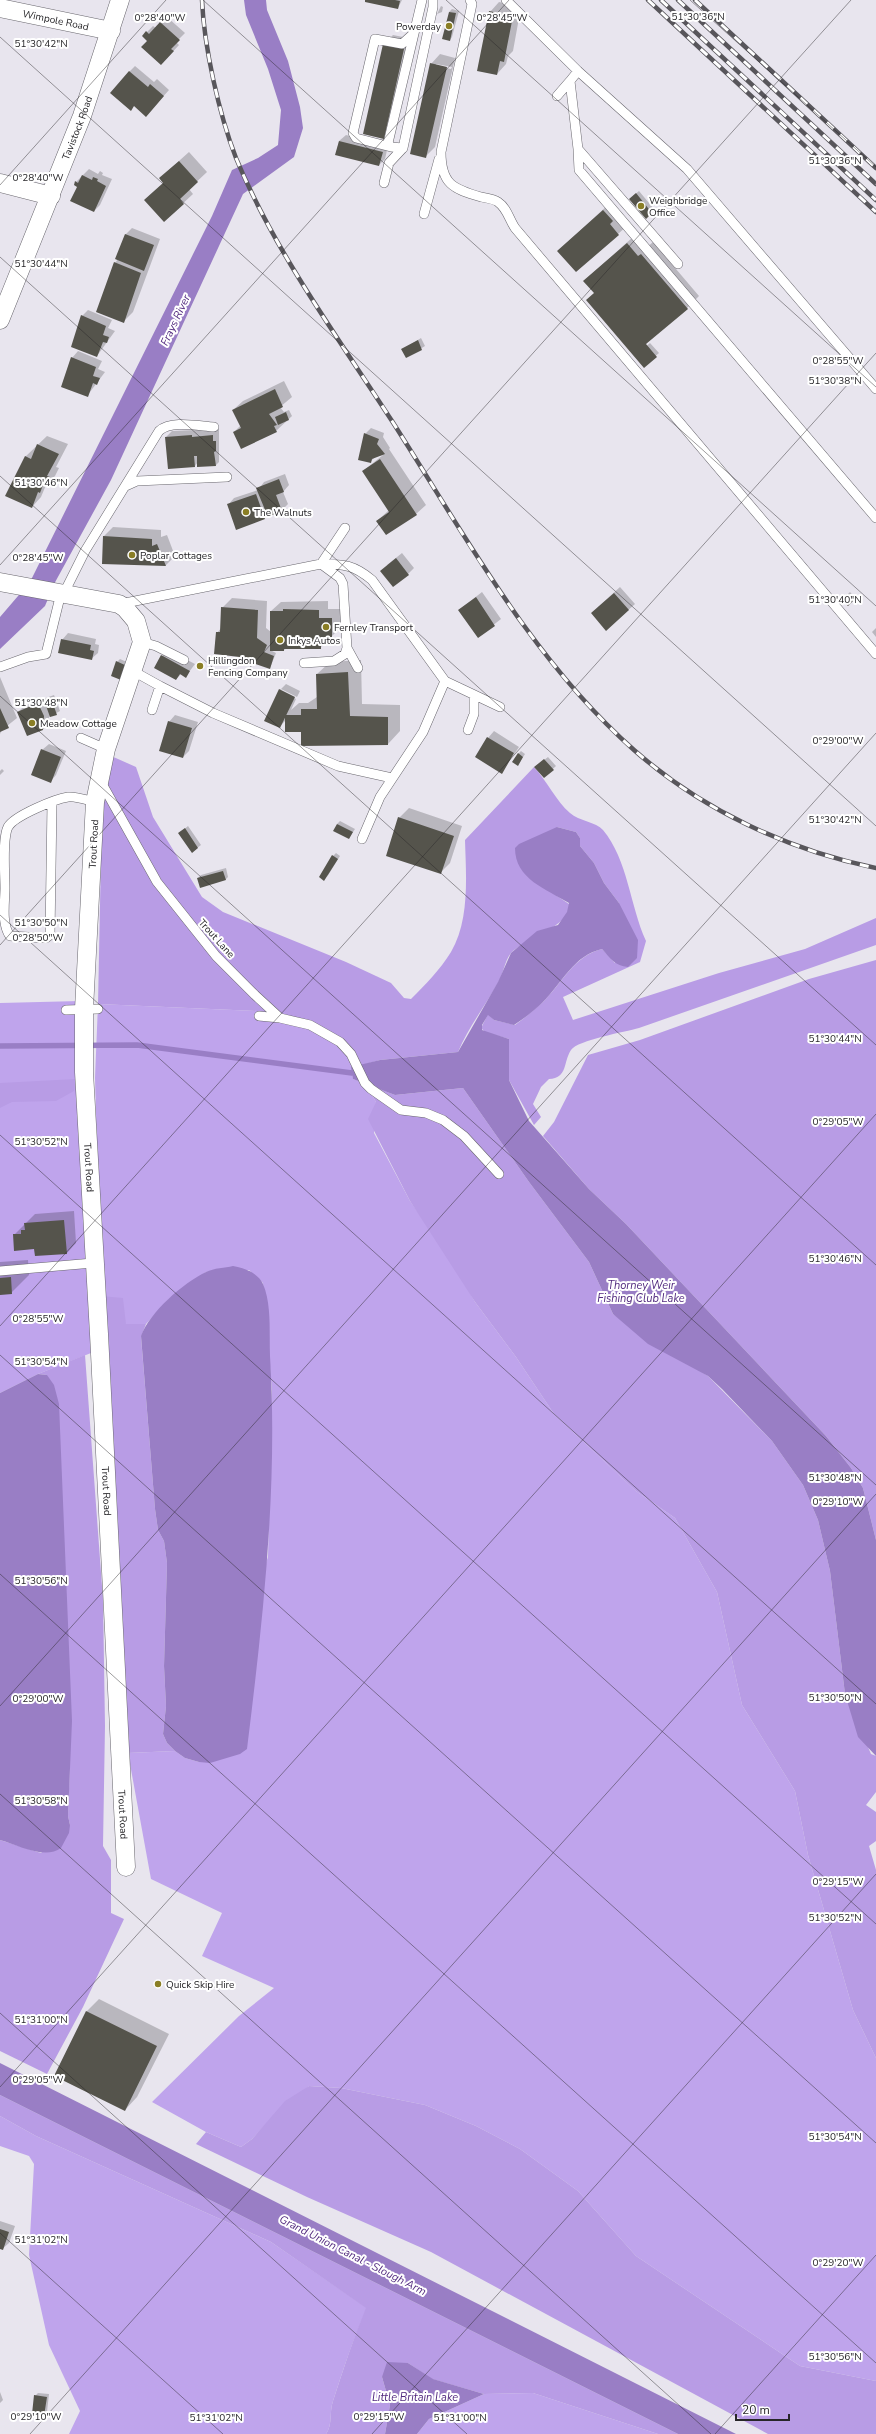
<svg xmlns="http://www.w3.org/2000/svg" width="876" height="2434" viewBox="0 0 876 2434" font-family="'Nunito Sans',sans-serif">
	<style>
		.green { fill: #bfa4ec }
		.forest { fill: #b89ce5 }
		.water { fill: #997ec5 }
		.shadow { fill: #0003; fill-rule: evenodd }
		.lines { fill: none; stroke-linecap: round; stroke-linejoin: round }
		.stream { stroke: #997ec5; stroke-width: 5.5 }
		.building { fill: #55544c }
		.lane-casing { stroke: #69676e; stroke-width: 10 }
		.street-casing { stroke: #69676e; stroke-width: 19 }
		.lane { stroke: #fff; stroke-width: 9 }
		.street { stroke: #fff; stroke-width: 18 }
		.rail-casing { stroke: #58565b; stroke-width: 4.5 }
		.rail { stroke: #fff; stroke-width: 3; stroke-dasharray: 9; stroke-linecap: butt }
		.ticks { fill: none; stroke: #272629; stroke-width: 1; stroke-opacity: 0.45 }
		.poi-dot { fill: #8a7e25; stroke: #fff; stroke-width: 1.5 }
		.labels { text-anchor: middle; stroke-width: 4; stroke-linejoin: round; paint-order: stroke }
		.street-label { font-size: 10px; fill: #272629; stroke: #fff }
		.poi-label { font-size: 10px; fill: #272629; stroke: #fff; text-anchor: start }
		.water-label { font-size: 11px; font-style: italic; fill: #51297e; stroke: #fff }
		.ticks-label { font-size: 10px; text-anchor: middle; fill: #272629; stroke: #fff; stroke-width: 4; stroke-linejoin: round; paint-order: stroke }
	</style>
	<rect width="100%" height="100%" fill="#e8e5ee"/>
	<path class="green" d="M80,1001L96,1351L38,1374L0,1393V1003Z
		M98,1004L258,1011L259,1014L308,1027L338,1043L356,1066L352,1067L353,1079L365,1083L376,1102L374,1133L410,1201L450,1258L475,1302L516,1357L554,1414L636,1491L675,1518L717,1592L742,1705L795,1791L808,1855L853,2010L876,2058V2381L800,2366L636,2256L578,2191L520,2149L476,2126L425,2105L341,2088L309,2086L266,2124L252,2139L241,2147L206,2132L152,2102L239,2016L274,1988L202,1956L222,1913L151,1879L128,1753L175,1751L185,1758L199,1762L268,1557L272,1390L263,1283L249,1270L206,1272L168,1300L146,1324H126L101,1296L95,1078Z
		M0,2116L36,2136L271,2242L367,2308C353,2339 343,2370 333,2401C329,2412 333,2424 326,2434H69L80,2411L49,2345L29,2255L34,2164L29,2156L0,2146Z
		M533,2393L658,2434H417L429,2419L484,2394Z"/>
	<path class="forest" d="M109,755L136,767L153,817L202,897L223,912L346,962L391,983L404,998L411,999C425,985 440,970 451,952C470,920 466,875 465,840L534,767C547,781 556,801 570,813C579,821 596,822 603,830C628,860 630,906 646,941L640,962L563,997L573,1020L719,973L805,949L876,918V945L639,1028C625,1032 578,1040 571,1050C563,1062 568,1078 549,1079L541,1087L533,1104L541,1117L534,1125L509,1080V1039L485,1032L481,1028L488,1014L494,1020L515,1025C525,1018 534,1010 543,1002C562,983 574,956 602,949L615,963L619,903L604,883L594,863L580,846V838L576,832L557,827L554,894L569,904C571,927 525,938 511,953C505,960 503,975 498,983C485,1006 468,1028 458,1052L380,1060L359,1066L329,1033L259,1014L258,1011L98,1004L102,806Z
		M876,960V1540L863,1488L851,1468L826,1436L626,1224L589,1189L543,1136L554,1122L588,1055L640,1040L809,979Z
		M76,1079L74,1091L56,1101L12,1102L0,1108V1083Z
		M365,1083L395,1095L463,1088L529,1182L589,1262L613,1314L708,1376L772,1441L803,1485L818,1520L830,1571L845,1694L871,1754L876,1756V1792L866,1805L876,1812V1841L869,1846L876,1870V2058L853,2010L808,1855L795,1791L742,1705L717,1592L675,1518L636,1491L554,1414L516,1357L475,1302L410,1201L368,1119L376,1102Z
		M101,1296L123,1298L126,1324H146L141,1337L155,1509L158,1530L164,1541L167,1563L164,1666L166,1706L163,1734L167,1743L175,1751L128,1753Z
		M85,1355L103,1600L105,1726L103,1846L111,1860V1913L124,1919L83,2007L47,2074L0,2051V1840L41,1853L70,1825L68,1816L70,1762L47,1375L38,1374Z
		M309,2086L341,2088L425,2105L476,2126L520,2149L578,2191L636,2256L800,2366L876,2381V2434H768L431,2252L307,2197L196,2144L206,2132L241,2147L252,2139L285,2101Z
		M0,2095L678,2434H658L533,2393L484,2394L432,2379L408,2363L382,2377L390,2405L385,2434H326C333,2424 329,2412 333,2401C343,2370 353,2339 366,2308L271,2242L36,2136L0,2116Z"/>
	<path class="water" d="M244,0H266L267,10L288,61L300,107L303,128L294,157L243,194L111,480L53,586L30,582L212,216L232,170L258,158L278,145L281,110L268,69L246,15Z
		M24,589L50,594L45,606L0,649V617Z
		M557,827L576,832L580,838V846L594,863L604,883L619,903L638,940L637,958L628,967C615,966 610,958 602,949C574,955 562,983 543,1002C535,1010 525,1018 514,1025L494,1020L488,1015L482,1025V1030L509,1039V1080L529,1121L589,1189L626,1224L826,1436L851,1468L863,1488L876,1540V1756L858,1737L845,1694L830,1571L818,1520L803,1485L772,1441L722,1389L708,1376L648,1344L613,1314L589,1262L529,1182L463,1088L395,1095L353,1079L351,1067L380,1060L458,1052L498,982L511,953L537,931L558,925L567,912L569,903C546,889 515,879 515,848L519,844Z
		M233,1266C245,1268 258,1273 263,1284C272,1305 269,1334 270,1356C278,1487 263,1619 247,1749L240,1754L210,1763L199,1762L185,1758L175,1751L167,1743L163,1734L166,1706L164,1666L167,1563L164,1541L158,1530L155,1509L141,1336C150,1312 183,1283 206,1272C214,1268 225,1268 233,1266Z
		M38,1374L47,1375L54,1385L59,1404L72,1721L68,1816L70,1825L69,1833L61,1848C45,1860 18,1845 0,1840V1393Z
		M0,2063L736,2434H678L0,2095Z
		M387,2362L408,2363L433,2379L484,2394L429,2419L417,2434H385L390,2405L382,2377Z"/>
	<path class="shadow" d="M366,0H402L398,8Z
		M499,2L521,7L513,51L508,56L506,64L497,74L490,12Z
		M441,6L443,7L442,12L437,14Z
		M452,9L459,11L452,37L450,40L449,12Z
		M167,17L185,33L176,42L179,45L167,58L143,36L153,26L156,28Z
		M393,35L413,39L393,128L384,138V44Z
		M440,54L455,58L435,147L426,156L431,64ZM436,64L452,67L451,69L436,66Z
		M135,66L154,82L157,79L169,90L152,109L129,72Z
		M346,135L388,146L385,159L379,165L336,154L339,141Z
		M189,152L207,172L189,189L193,194L164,221V183L170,169Z
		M89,169L98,174L100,171L103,173L102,175L112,179L100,205L94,211L76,182Z
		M639,191L654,209L646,217L633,196Z
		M609,204L628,225L618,234L558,251Z
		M132,228L160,239L133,312L123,322L115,263L118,259L126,234Z
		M633,237L644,250L653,242L699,296L687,308L595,293L584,281Z
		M88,310L112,320L108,328L115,331L97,356L82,316Z
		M421,338L425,346L407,357L403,349Z
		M650,343L659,353L644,366L638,353Z
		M78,351L102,361L98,369L105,372L87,396L72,358Z
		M284,381L292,397L280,407L284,412L289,410L292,416L276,431L234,432L241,425L233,410L243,401Z
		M371,428L384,433L383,437L390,448L389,449L426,505L416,514L386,534L377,521L389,510L363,471L383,455L375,457L370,462L365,434Z
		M219,429V462L216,465L198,466V462L195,466L166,437L172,431Z
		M47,436L68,444L56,467L59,468L55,476L46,485L41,497L32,507L25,457Z
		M285,474L289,485L283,492L288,504L282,510L237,528L228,505L234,498L258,490L264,482Z
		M113,527L161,530V537L167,535L175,556L166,565L103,563L104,536Z
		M402,553L414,568L408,574L387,565Z
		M620,587L635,604L607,629L598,607Z
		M482,592L501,619L478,637L459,610Z
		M850,592L855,598L848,605L843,599Z
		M232,598L267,601L266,628L271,632V611L281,602L328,601V609H341V627L320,648H287L284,650H270L276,653L270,668L249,657L217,633L222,627V608Z
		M876,628V637L872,632Z
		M68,633L96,639L95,644L99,645L98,653L91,659L62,640Z
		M168,650L195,664L186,676L181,674L176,679L162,656Z
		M120,659L129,663L121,679L117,662Z
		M361,660L362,704L400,705V731L388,744L302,731L286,720L279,727L280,690L286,684L300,691L297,697L281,689V691L296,699L291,710L299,703H308L317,697V674L330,662Z
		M0,677L17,718L2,730L0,734Z
		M54,695L60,711L49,717V723L43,729L18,712L24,706Z
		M175,715L198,722L189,751L183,757L169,722Z
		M494,731L519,747L502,772L488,738Z
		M49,744L66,751L56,775L50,782L42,750Z
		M521,751L525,754L520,762L518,754Z
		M548,757L556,766L544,777L539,764Z
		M2,769L4,771L0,775V771Z
		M409,808L462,826L450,863L440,873L399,818Z
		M340,821L355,829L349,838L337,824Z
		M188,826L201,845L192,852L182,831Z
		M336,853L340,856L327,877L333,856Z
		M226,868L228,877L225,880L198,878L201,875Z
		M74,1211L76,1243L67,1253L35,1248L14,1235L35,1214Z
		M28,1260L29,1275L11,1293L0,1294V1262Z
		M99,1999L169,2034L137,2097L125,2110L55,2075L87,2011Z
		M0,2221L15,2226L9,2243L2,2249L0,2248Z
		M0,2392L3,2400L0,2403Z
		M38,2393L49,2394L47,2412L44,2415L35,2396Z"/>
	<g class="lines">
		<path class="stream" d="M0,1046L137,1045L352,1073"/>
	</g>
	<path class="building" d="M365,0H395L400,1L398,9L365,2Z
		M489,11L513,16L504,62L500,61L497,75L477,71Z
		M449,12L456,13L450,41L442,39Z
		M160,22L180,40L171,49L174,51L161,65L141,47L147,41L142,36L146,31L149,34Z
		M383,44L404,49L384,139L363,134Z
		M430,63L447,67L426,158L410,154Z
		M129,71L148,87L150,84L164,96L146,117L134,106L131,111L110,93Z
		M339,141L383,152L379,166L335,155Z
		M179,161L198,182L180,199L184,204L164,222L144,200L163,183L159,178Z
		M82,175L92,180L93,177L98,179L97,181L106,186L94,212L70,201L77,187L74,185L75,181L78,183Z
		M636,193L652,213L646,219L629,199Z
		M603,210L613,221L610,224L619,235L576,272L557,251Z
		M125,234L154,245L144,271L115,259Z
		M627,243L638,256L641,254L688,309L646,344L657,357L644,368L586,300L594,293L583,281Z
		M114,262L141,273L124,323L96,312Z
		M81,315L106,326L103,335L109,337L107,343L103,342L97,357L71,347Z
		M418,340L422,350L406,358L401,349Z
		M71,357L96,367L93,376L100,378L97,385L93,383L88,397L61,387Z
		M275,389L283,407L269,414L277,425L274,426L277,432L241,449L233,432L241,428L232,410Z
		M286,412L289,420L278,425L275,417Z
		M364,433L379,439L377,444L385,454L372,459L371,463L358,460Z
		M192,435V437L213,435V441H216V451L214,452L216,466L197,467V456H194L195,467L168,469L165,437Z
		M37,444L59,454L47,476L50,477L46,486L43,485L40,493L38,492L32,508L5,496L25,456L31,459Z
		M380,459L417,515L386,535L376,521L389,512L362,471Z
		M279,479L284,492L276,495L282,511L268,517L256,488Z
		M256,494L265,519L236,530L227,504Z
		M103,536L152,539V546L157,544L166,566L102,564Z
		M396,558L409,575L393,587L380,571Z
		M614,593L629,610L606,631L591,613Z
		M847,594L853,601L848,606L841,599Z
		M476,597L495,626L478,638L458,610Z
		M221,607L258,610L257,638L267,645L264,652L274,656L270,669L247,661L248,658L214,654L216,632H220Z
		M283,609L319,610V618H332V637H321V649H284V651H270V611H283Z
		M61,639L91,645L90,650L94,651L92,660L58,653Z
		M161,655L190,671L186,678L180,674L176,680L154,668Z
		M116,661L127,666L121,680L111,676Z
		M348,672L350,716L388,717V745L301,746V732H285V715H301V709H317L316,674Z
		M279,689L295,697L280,728L264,721Z
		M51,698L57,715L50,717L44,700Z
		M38,703L44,716L43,730L27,736L17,712Z
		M0,708L9,728L0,732Z
		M168,721L192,728L183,758L159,751Z
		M487,737L514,753L502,774L475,757Z
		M41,749L61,757L51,783L31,775Z
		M518,753L523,757L518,766L512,762Z
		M544,759L554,770L544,778L534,767Z
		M398,817L454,836L441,874L386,856Z
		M337,824L353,832L349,839L333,831Z
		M185,828L198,848L192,853L178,833Z
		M332,855L338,859L324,881L319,877Z
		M223,871L226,880L200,888L197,878Z
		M64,1220L67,1254L35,1256L34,1249L14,1251L13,1234H21V1230H25L24,1223Z
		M11,1277L12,1294L0,1295V1278Z
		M86,2011L157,2046L125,2111L54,2076Z
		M0,2229L9,2232L3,2250L0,2249Z
		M34,2395L47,2397L44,2416L32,2414Z"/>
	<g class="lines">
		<g class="lane-casing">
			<path id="lane" d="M422,0L388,143L391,147L403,148L433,7V0
				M470,0L472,4L441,152C441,184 453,189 481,197C487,198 494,199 498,202C507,208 509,219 515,228L876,654
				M506,0L578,71L687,169L876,389
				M578,71L570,81L578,149L678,264
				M557,96L570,81
				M391,147L356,138L353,133L375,39L402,44L413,34
				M578,149L579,170L876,518
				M384,183L389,163L403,148
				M424,214L439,159
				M126,486L137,481L227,477
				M321,564C344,564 354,565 372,580L445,681L423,732L380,797L362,839
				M321,564L345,528
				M64,593L85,551L159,431C171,420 198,426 214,427
				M120,604L321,564L340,578L343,584L347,648L345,654L334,661L304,663
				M142,642L156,646L184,660
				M347,648L358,668
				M0,667L28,657L46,654L61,593
				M133,671L160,686L152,710
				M445,681L500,707
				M160,686L213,713L338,766L392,778
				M468,730L474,714V695
				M81,738L106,749
				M101,782L157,882L216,956L255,995L280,1018L310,1025L340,1042L351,1054L365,1083L371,1089L401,1110L426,1113L443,1120L464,1136L499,1174
				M52,803L50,935L46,938L10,936C1,923 5,902 5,888C5,873 2,839 8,827C14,816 55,799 68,797C75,796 87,800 95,802
				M66,1010L98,1009
				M259,1016L280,1018
				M0,1271L93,1263"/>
		</g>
		<g class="street-casing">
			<g id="street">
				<path id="s1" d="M0,8L111,31"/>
				<path d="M0,183L51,196"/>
				<path id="s2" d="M0,320L82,116L120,0"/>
				<path id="s3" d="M0,582L119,604L125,608L136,621L142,642L106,749L95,802L84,1009V1072L99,1334L126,1867"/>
			</g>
		</g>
		<use href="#lane" class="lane"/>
		<use href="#street" class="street"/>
		<g class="rail-casing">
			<path id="rail" d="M202,0C204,47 219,114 236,158C275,252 337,336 392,421C465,535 532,660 634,750C702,810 788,850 876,868
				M648,0L876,212
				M661,0L876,200
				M678,0L876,184
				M695,0L876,168"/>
		</g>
		<use href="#rail" class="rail"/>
	</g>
	<path class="ticks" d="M203,0L876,606M446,0L876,387M690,0L876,167M0,37L876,826M0,185L166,0M0,257L876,1045M0,476L876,1265M0,565L509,0M0,696L876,1485M0,915L876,1704M0,945L851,0M0,1135L876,1924M0,1326L876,353M0,1355L876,2143M0,1574L876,2363M0,1706L876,733M0,1794L711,2434M0,2013L467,2434M0,2087L876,1114M0,2233L223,2434M30,2434L876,1494M372,2434L876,1874M715,2434L876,2255"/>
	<g class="poi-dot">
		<circle cx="449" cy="26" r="4"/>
		<circle cx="641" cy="206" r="4"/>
		<circle cx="246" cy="512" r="4"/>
		<circle cx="132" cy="555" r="4"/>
		<circle cx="326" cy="627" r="4"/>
		<circle cx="280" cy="640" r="4"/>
		<circle cx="200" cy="666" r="4"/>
		<circle cx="32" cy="723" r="4"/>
		<circle cx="158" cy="1984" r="4"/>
	</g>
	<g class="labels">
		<g class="street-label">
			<text dy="4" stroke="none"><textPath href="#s1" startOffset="57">Wimpole Road</textPath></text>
			<text dy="4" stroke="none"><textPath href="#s2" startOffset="207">Tavistock Road</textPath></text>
			<text transform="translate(93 844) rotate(-87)" y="4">Trout Road</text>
			<text transform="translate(217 938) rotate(48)" y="4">Trout Lane</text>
			<text dy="4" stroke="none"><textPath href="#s3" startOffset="700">Trout Road</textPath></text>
			<text dy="4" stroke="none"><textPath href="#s3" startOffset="1024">Trout Road</textPath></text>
			<text dy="4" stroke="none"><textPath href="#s3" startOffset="1348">Trout Road</textPath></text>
		</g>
		<g class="poi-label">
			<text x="441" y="30" text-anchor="end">Powerday</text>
			<text x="649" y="204">Weighbridge<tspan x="649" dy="12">Office</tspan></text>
			<text x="254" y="516">The Walnuts</text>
			<text x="140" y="559">Poplar Cottages</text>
			<text x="334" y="631">Fernley Transport</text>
			<text x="288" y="644">Inkys Autos</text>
			<text x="208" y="664">Hillingdon<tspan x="208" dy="12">Fencing Company</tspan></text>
			<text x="40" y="727">Meadow Cottage</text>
			<text x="166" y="1988">Quick Skip Hire</text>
		</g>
		<g class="water-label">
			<text transform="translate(175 320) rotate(-65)" y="4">Frays River</text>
			<text x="641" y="1289">Thorney Weir<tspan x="641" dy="13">Fishing Club Lake</tspan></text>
			<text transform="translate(353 2255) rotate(27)" y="4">Grand Union Canal - Slough Arm</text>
			<text x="415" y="2401">Little Britain Lake</text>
		</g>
	</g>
	<g class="ticks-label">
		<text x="698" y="20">51°30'36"N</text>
		<text x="160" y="21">0°28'40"W</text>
		<text x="502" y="21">0°28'45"W</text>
		<text x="41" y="47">51°30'42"N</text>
		<text x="835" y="164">51°30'36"N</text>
		<text x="38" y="181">0°28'40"W</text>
		<text x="41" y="267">51°30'44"N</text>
		<text x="838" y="364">0°28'55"W</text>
		<text x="835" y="384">51°30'38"N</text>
		<text x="41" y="486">51°30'46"N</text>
		<text x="38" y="561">0°28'45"W</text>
		<text x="835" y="603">51°30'40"N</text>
		<text x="41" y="706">51°30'48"N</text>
		<text x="838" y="744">0°29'00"W</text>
		<text x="835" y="823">51°30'42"N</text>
		<text x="41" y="926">51°30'50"N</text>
		<text x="38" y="941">0°28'50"W</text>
		<text x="835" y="1042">51°30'44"N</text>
		<text x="838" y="1125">0°29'05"W</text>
		<text x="41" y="1145">51°30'52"N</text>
		<text x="835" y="1262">51°30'46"N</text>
		<text x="38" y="1322">0°28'55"W</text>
		<text x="41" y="1365">51°30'54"N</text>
		<text x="835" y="1481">51°30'48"N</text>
		<text x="838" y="1505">0°29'10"W</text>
		<text x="41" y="1584">51°30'56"N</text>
		<text x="835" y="1701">51°30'50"N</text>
		<text x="38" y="1702">0°29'00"W</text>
		<text x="41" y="1804">51°30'58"N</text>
		<text x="838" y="1885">0°29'15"W</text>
		<text x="835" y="1921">51°30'52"N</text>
		<text x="41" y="2023">51°31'00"N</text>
		<text x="38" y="2083">0°29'05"W</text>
		<text x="835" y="2140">51°30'54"N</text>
		<text x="41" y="2243">51°31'02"N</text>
		<text x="838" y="2266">0°29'20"W</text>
		<text x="835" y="2360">51°30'56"N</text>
		<text x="36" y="2420">0°29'10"W</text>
		<text x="379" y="2420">0°29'15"W</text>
		<text x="216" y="2421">51°31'02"N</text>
		<text x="460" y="2421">51°31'00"N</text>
	</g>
	<path d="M736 2414v6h53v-6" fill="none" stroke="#272629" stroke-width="2"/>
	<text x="742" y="2414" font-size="12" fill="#272629" stroke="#ffffff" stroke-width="3" paint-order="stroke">20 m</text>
</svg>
